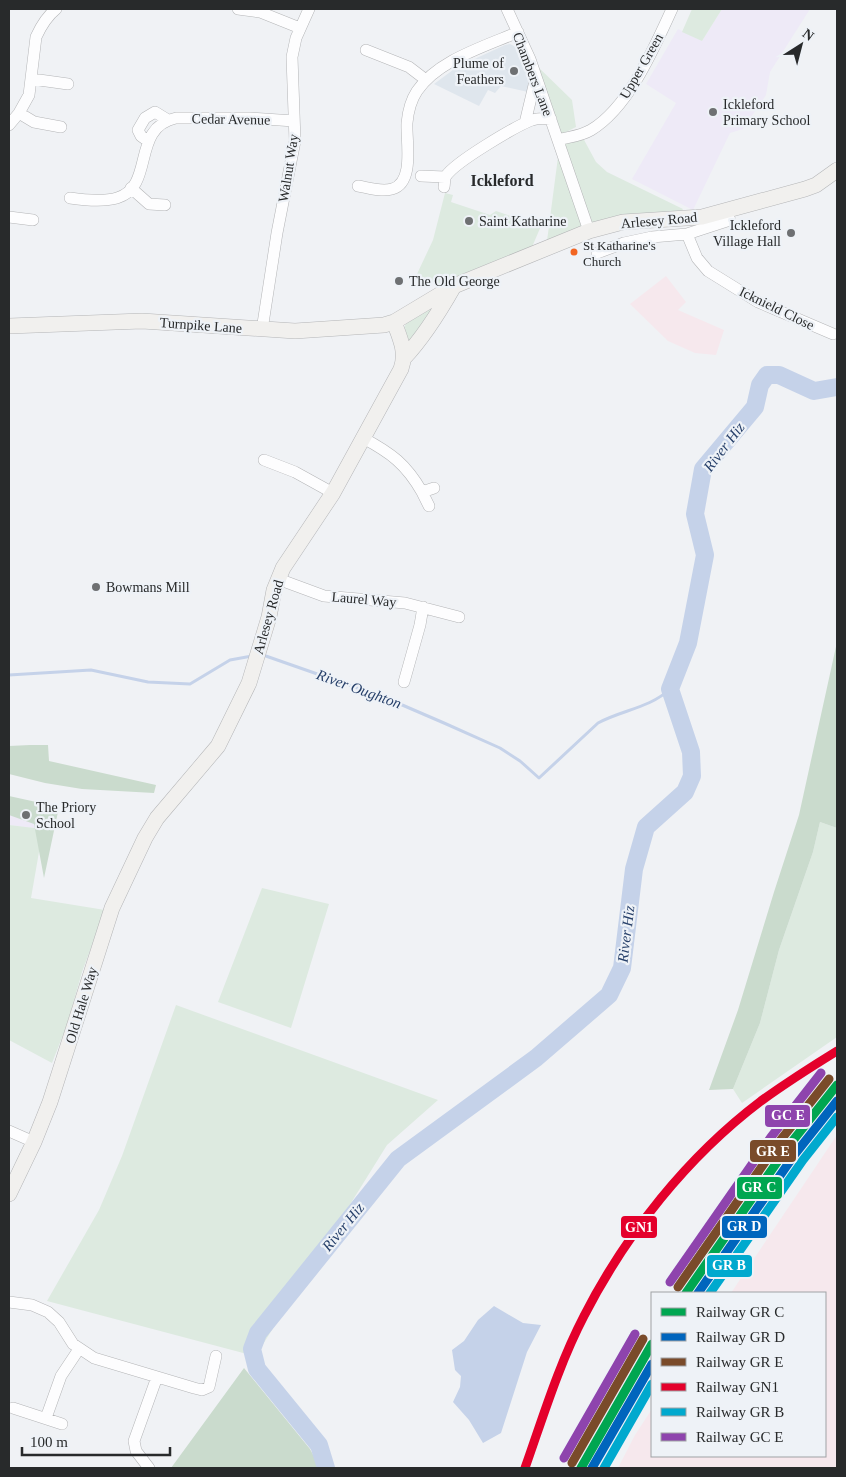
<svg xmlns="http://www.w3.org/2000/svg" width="846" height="1477" viewBox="0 0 846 1477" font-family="Georgia,serif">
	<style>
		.built { fill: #dfe6ed }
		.industrial { fill: #f6e8ed }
		.education { fill: #eeeaf7 }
		.green { fill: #ddeae0 }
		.forest { fill: #cadbcd }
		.water { fill: #c5d2e9 }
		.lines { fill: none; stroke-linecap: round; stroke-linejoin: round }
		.stream { stroke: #c5d2e9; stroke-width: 3 }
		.river { stroke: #c5d2e9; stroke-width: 18 }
		.street-casing { stroke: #b4b5b7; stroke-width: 12 }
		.secondary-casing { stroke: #b4b5b7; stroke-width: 16 }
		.street { stroke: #fdfdfe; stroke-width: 11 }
		.secondary { stroke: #f1f0ee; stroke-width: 15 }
		.rail-1-casing { stroke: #eef2f7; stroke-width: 12 }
		.rail-2-casing { stroke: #eef2f7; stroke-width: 12 }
		.rail-3-casing { stroke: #eef2f7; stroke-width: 12 }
		.rail-4-casing { stroke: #eef2f7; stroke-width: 12 }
		.rail-5-casing { stroke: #eef2f7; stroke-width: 12 }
		.rail-6-casing { stroke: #eef2f7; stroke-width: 12 }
		.rail-1 { stroke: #00a651; stroke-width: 9 }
		.rail-2 { stroke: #0065bd; stroke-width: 9 }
		.rail-3 { stroke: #7a4b2a; stroke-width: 9 }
		.rail-4 { stroke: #e4002b; stroke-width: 9 }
		.rail-5 { stroke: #00a9ce; stroke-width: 9 }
		.rail-6 { stroke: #8e44ad; stroke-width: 9 }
		.poi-dot { fill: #6e7072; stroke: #eef2f7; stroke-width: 2 }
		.bus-dot { fill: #f26522; stroke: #eef2f7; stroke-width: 2 }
		.labels { text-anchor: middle; stroke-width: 4.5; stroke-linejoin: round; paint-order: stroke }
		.bus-label { font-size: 13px; fill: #282a2b; stroke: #eef2f7; text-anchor: start }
		.poi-label { font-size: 14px; fill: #282a2b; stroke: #eef2f7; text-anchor: start }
		.street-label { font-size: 14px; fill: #282a2b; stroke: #eef2f7 }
		.water-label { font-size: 15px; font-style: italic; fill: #27406a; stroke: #eef2f7 }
		.quarter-label { font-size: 16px; font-weight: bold; fill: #282a2b; stroke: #eef2f7 }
		.line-badge { stroke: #eef2f7; stroke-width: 2 }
		.badge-label { font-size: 14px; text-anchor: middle; font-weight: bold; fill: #fff }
	</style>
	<rect width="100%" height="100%" fill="#f0f2f5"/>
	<path class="built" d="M510,44L518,48L521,55L525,56L530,79L528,92L501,86L495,93L488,90L479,106L434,84L457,67L505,45Z"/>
	<path class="industrial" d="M666,276L686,302L678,310L724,330L716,355L695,353L668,341L630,304Z
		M837,1135V1468H618L635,1435L652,1409V1456H825V1293H731Z"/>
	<path class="education" d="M722,9H810L770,72L766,95L743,129L730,133L693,210L632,179L676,103L646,84L678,29L702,41Z
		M9,799L43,829L9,825Z"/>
	<path class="green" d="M692,9H722L702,41L682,32Z
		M534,63L572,100L576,127L560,135Z
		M583,138L596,162L607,172L683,209L681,212L547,241L558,157L563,143Z
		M445,193L453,195L451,202L490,215L496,211L541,226L532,247L437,284L417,274L433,240Z
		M434,307L410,344L403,330L408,319Z
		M820,822L837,828V1037L742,1103L733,1089L760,1023L779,950L813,852Z
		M9,825L43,829L31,898L105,910L82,972L67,1025L52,1063L9,1040Z
		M262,888L329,904L291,1028L218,1002Z
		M176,1005L438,1100L387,1145L257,1354H247L47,1301L99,1210L122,1156Z"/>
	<path class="forest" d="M837,642V828L820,822L813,852L779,950L760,1023L733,1089L709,1090L738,1010L774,892L799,815Z
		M30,745H48L49,761L156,785L154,793L82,789L45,783L9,774V746Z
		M9,796L59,807L44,878L34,824L9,815Z
		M244,1368L310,1449L320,1468H171Z"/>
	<path class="water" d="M494,1306L523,1323L541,1325L527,1352L501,1433L483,1443L469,1420L453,1402L460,1387L461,1376L455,1370L452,1350L464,1341L478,1320Z"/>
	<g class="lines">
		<path class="stream" d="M263,655L386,698L444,723L500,748L520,761L539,778L598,723C622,710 650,708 670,689
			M9,675L91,670L148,682L190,684L230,660L252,656"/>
		<path class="river" d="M326,1468L319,1445L257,1369L252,1349L258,1333L398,1159L536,1058L609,995L622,968L634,869L646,827L685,792L692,776L691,752L670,689L688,643L705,555L695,514L703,469L755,407L760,385L767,375H779L814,391L837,387"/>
		<g class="street-casing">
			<path id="street" d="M238,9L260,12L300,28
				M507,9L530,59L589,231
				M366,50L409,67L426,80
				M32,79L68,84
				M19,113L34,122L61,127
				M525,123L536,77
				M9,125L19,113L29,95L36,37C41,26 46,17 56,9
				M558,140C569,137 581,136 591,130C629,107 654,48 672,9
				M148,141L141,136L138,130L145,118L155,112L168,120
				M421,176L445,177
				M358,186C369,188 381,192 392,189C415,183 406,141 407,123C408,112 411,100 417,91C438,60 484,47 518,32
				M444,187C445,183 444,179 446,176C455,162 516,126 532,120C538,118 544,118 551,119
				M131,188L149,204L165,205
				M70,198C84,200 103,202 117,198C156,186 130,128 176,118H250L294,121
				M9,217L33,220
				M687,234L697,258L708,271L758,302L833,334
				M597,253L624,243L652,237L687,234L730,220
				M262,330L277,233L295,141L292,57L296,38L309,9
				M363,438C391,453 406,464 422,492
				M264,460L295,472L333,493
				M429,506L422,492L434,488
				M278,579L324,596L405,603L459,617
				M404,682L420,625L423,607
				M9,1131L34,1142
				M9,1302L32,1305L48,1312L59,1322L73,1344L94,1358L194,1388L202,1390L209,1387L216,1356
				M13,1408L62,1424
				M46,1418L61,1376L79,1349
				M149,1468L136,1451L134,1441L157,1377"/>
		</g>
		<g class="secondary-casing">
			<path id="secondary" d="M9,326L142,321L295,331L384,325L394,322L454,286L589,231L623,222L702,217L805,189L816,185L837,170
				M404,358C422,339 441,309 454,286
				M9,1194L34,1142L50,1102L112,908L145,838L157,818L218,746L249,683L269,617L274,590L283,568L333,493L401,369C407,352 400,338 394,322"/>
		</g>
		<use href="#street" class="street"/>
		<use href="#secondary" class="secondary"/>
		<g class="rail-1-casing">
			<path id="rail-1" d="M686,1293L787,1148L837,1085
				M581,1468L652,1344"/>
		</g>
		<g class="rail-2-casing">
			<path id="rail-2" d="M698,1293L795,1154L837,1101
				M592,1468L652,1364"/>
		</g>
		<g class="rail-3-casing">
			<path id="rail-3" d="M678,1287L779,1142L829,1079
				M572,1463L643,1339"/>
		</g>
		<g class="rail-4-casing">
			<path id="rail-4" d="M525,1468C543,1417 559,1364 584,1316C626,1234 687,1157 761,1101C786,1083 811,1067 837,1051"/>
		</g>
		<g class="rail-5-casing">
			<path id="rail-5" d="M710,1293L803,1160L837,1117
				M604,1468L652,1384"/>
		</g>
		<g class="rail-6-casing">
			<path id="rail-6" d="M670,1282L771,1137L821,1073
				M564,1458L635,1334"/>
		</g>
		<use href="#rail-1" class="rail-1"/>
		<use href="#rail-2" class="rail-2"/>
		<use href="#rail-3" class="rail-3"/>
		<use href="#rail-4" class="rail-4"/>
		<use href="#rail-5" class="rail-5"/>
		<use href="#rail-6" class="rail-6"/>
	</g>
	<g class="poi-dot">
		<circle cx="514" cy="71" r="5"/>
		<circle cx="713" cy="112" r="5"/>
		<circle cx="469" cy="221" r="5"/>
		<circle cx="791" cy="233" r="5"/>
		<circle cx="399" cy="281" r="5"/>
		<circle cx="96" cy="587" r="5"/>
		<circle cx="26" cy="815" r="5"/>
	</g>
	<circle class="bus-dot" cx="574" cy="252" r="4.5"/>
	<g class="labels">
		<g class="bus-label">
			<text x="583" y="250">St Katharine's<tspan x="583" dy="16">Church</tspan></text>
		</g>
		<g class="poi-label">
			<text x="504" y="68" text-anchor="end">Plume of<tspan x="504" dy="16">Feathers</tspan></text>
			<text x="723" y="109">Ickleford<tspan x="723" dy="16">Primary School</tspan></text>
			<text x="479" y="226">Saint Katharine</text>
			<text x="781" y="230" text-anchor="end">Ickleford<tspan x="781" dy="16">Village Hall</tspan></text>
			<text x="409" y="286">The Old George</text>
			<text x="106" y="592">Bowmans Mill</text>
			<text x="36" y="812">The Priory<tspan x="36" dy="16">School</tspan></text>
		</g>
		<g class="street-label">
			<text transform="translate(641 66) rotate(-60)" y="5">Upper Green</text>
			<text transform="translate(533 74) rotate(69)" y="5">Chambers Lane</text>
			<text transform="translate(231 119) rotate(1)" y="5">Cedar Avenue</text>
			<text transform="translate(288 168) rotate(-81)" y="5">Walnut Way</text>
			<text transform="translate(659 220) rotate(-5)" y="5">Arlesey Road</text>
			<text transform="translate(777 308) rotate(26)" y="5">Icknield Close</text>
			<text transform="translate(201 325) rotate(4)" y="5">Turnpike Lane</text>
			<text transform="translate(364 599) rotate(5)" y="5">Laurel Way</text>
			<text transform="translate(268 617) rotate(-74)" y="5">Arlesey Road</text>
			<text transform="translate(81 1005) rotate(-73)" y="5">Old Hale Way</text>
		</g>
		<g class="water-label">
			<text transform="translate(724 447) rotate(-53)" y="5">River Hiz</text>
			<text transform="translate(359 689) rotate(20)" y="5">River Oughton</text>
			<text transform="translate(626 934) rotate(-83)" y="5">River Hiz</text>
			<text transform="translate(343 1227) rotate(-51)" y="5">River Hiz</text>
		</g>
		<g class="quarter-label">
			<text x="502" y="186">Ickleford</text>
		</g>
	</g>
	<g class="line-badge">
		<rect x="764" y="1104" width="47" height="24" rx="5" fill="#8e44ad"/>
		<rect x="749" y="1139" width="48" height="24" rx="5" fill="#7a4b2a"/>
		<rect x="736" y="1176" width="47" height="24" rx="5" fill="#00a651"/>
		<rect x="721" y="1215" width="47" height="24" rx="5" fill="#0065bd"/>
		<rect x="620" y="1215" width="38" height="24" rx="5" fill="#e4002b"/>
		<rect x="706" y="1254" width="47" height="24" rx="5" fill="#00a9ce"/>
	</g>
	<g class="badge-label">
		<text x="788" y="1120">GC E</text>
		<text x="773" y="1156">GR E</text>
		<text x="759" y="1192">GR C</text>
		<text x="744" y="1231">GR D</text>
		<text x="639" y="1232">GN1</text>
		<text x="729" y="1270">GR B</text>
	</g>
	<rect width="846" height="1477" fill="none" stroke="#282a2b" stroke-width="20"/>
	<rect x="651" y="1292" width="175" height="165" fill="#eef2f7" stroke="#9fa2a5"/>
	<rect x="661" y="1308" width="25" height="8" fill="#00a651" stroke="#9fa2a5"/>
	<text x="696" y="1317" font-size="15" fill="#282a2b">Railway GR C</text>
	<rect x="661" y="1333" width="25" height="8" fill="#0065bd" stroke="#9fa2a5"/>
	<text x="696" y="1342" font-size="15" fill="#282a2b">Railway GR D</text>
	<rect x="661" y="1358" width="25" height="8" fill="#7a4b2a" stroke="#9fa2a5"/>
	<text x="696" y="1367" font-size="15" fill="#282a2b">Railway GR E</text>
	<rect x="661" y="1383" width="25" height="8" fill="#e4002b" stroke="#9fa2a5"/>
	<text x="696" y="1392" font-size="15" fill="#282a2b">Railway GN1</text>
	<rect x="661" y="1408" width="25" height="8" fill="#00a9ce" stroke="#9fa2a5"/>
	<text x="696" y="1417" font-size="15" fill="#282a2b">Railway GR B</text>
	<rect x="661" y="1433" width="25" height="8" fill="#8e44ad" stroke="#9fa2a5"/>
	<text x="696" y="1442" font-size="15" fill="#282a2b">Railway GC E</text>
	<g transform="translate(801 45) rotate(36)" stroke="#eef2f7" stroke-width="4" paint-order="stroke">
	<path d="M0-4L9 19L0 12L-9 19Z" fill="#282a2b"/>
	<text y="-8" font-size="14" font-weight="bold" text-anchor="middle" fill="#282a2b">N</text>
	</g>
	<path d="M22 1447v8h148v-8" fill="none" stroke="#282a2b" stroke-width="2.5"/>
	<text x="30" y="1447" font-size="15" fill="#282a2b" stroke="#eef2f7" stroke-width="4" paint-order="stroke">100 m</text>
</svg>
